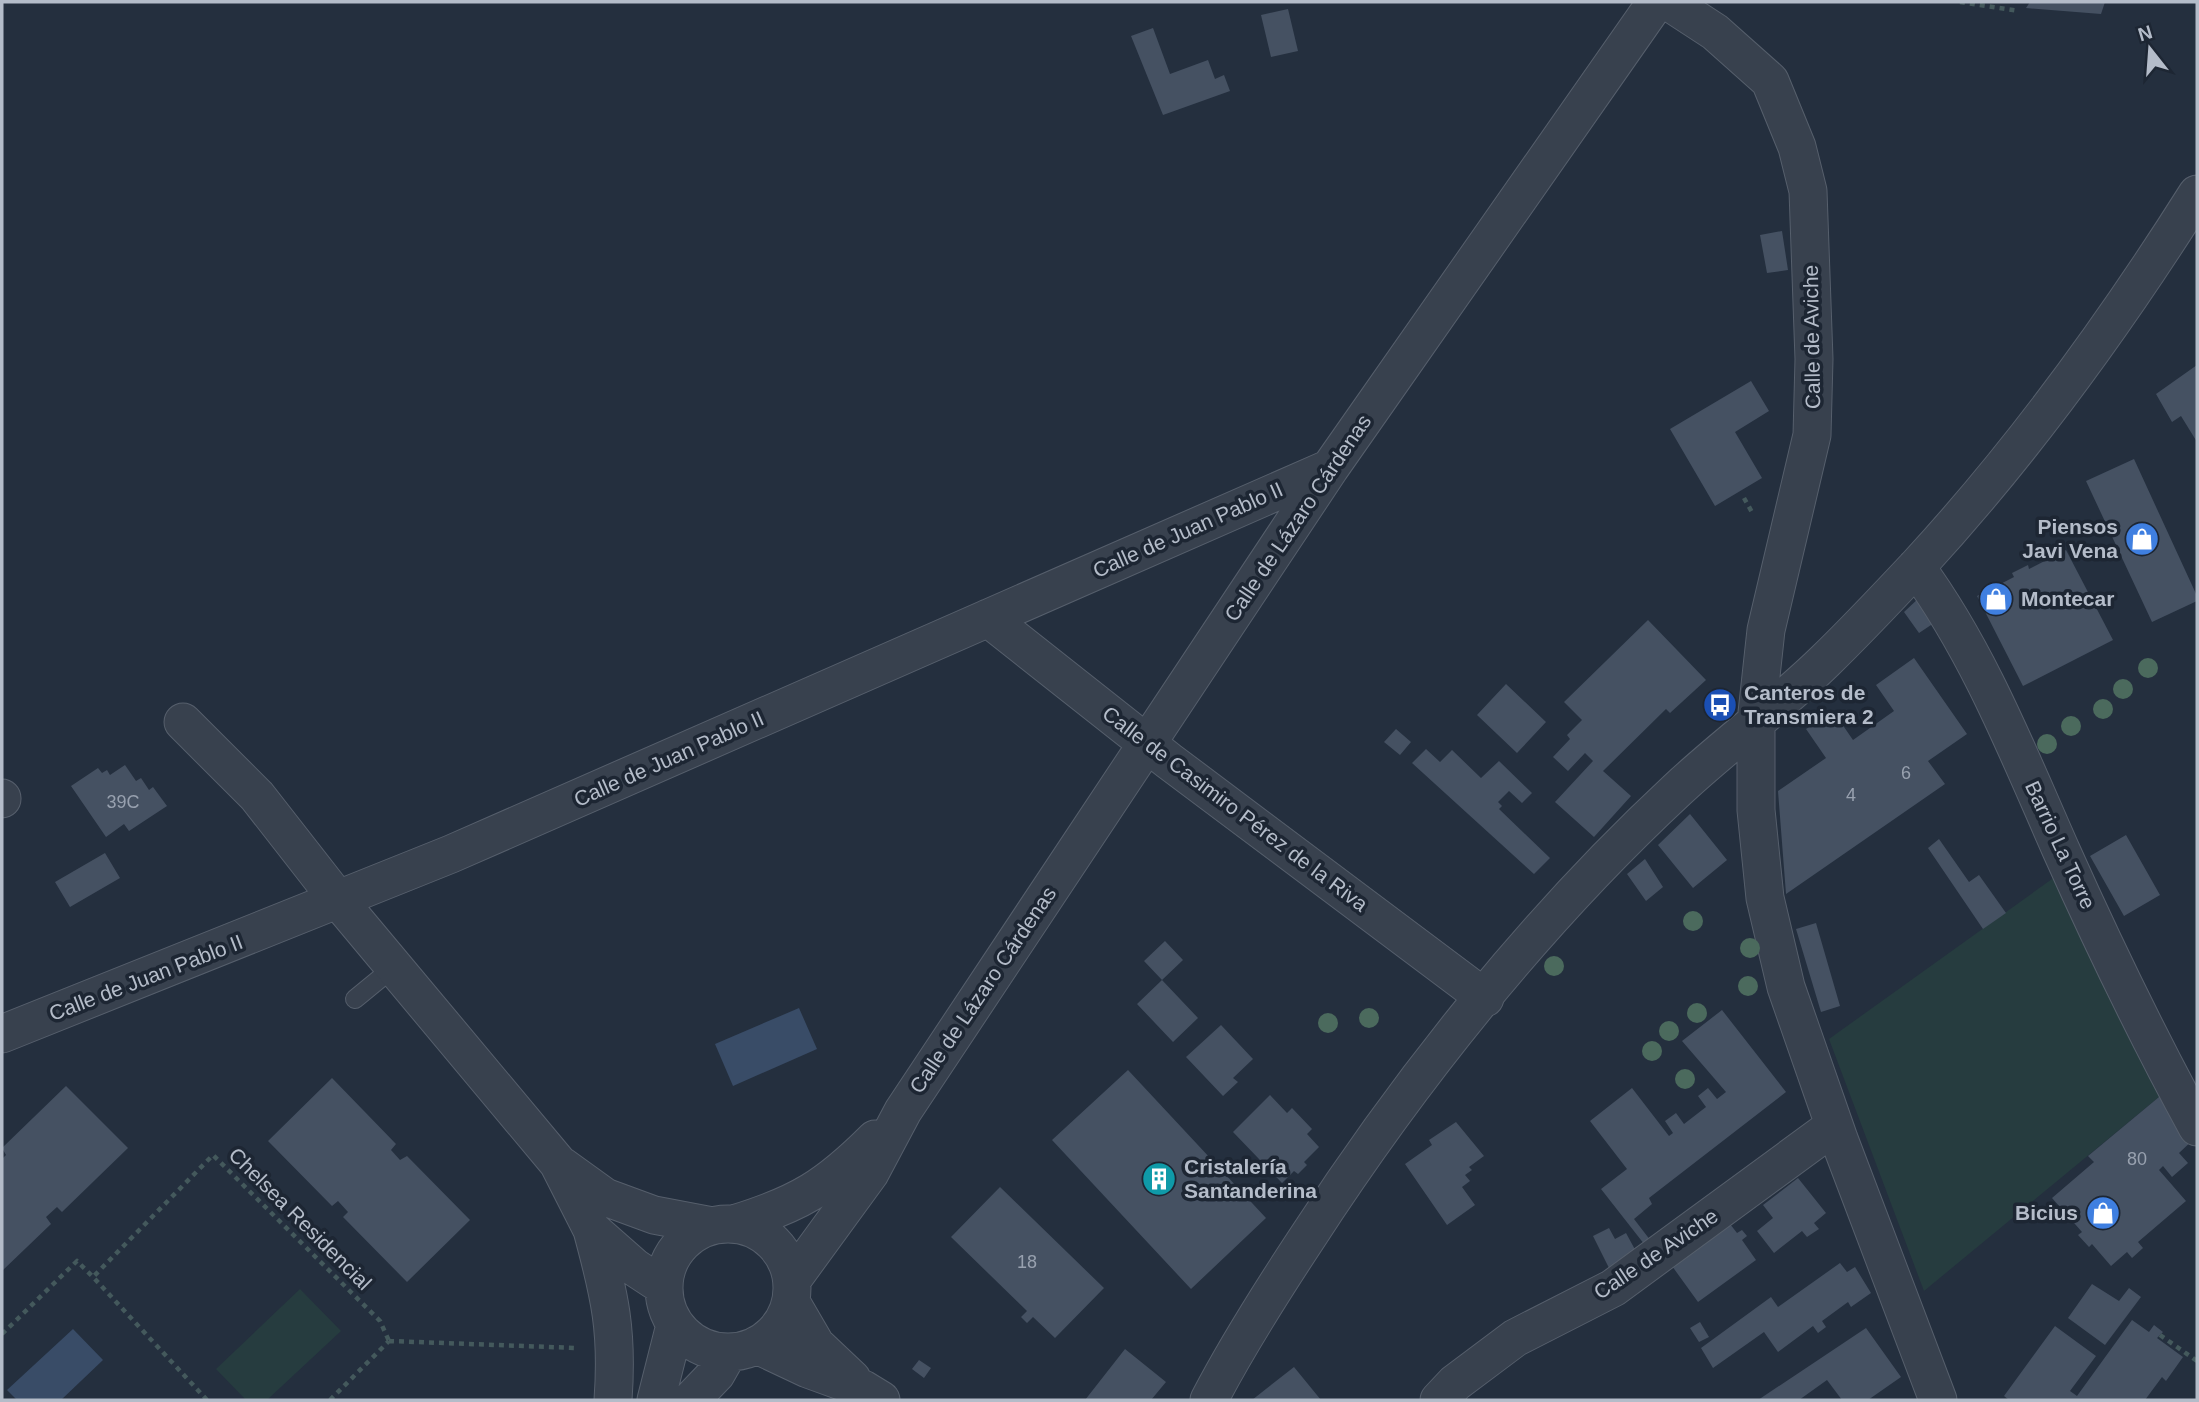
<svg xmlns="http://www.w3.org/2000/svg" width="2199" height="1402" viewBox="0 0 2199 1402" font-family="Helvetica,sans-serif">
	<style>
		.green { fill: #263c3f }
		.water { fill: #394c67 }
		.building { fill: #455162 }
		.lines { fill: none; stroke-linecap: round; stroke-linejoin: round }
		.lane-casing { stroke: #565f6c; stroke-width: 20 }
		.street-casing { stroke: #565f6c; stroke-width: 39 }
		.path { stroke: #44595c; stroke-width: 4.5; stroke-dasharray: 5 5; stroke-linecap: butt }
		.lane { stroke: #38414e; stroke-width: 18 }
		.street { stroke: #38414e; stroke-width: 37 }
		.tree { fill: #4b6a5d }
		.labels { text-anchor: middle; stroke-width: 7; stroke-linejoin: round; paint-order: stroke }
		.number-label { font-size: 18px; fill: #98a1af }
		.street-label { font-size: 21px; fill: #b4bcc9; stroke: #1d2633 }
		.poi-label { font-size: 21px; font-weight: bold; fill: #b4bcc9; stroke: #1d2633; text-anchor: start }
	</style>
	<rect width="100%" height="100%" fill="#242f3e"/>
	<path class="green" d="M2059,874L2165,1092L1924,1291L1829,1039Z
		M300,1289L341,1331L267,1400H246L216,1369Z"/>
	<path class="water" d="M799,1008L817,1049L733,1086L715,1044Z
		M73,1329L103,1360L61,1400H17L7,1390Z"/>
	<path class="building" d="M2030,2H2105L2101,14L2026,8Z
		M1288,9L1298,51L1271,57L1261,15Z
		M1153,28L1170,74L1208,60L1215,79L1224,75L1230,91L1163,115L1131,36Z
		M1782,231L1788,270L1767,273L1760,235Z
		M2197,365V442L2181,416L2172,422L2156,394Z
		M1751,381L1769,411L1735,432L1762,478L1715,506L1670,429Z
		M2134,459L2197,596V601L2152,622L2086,481Z
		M2066,550L2113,640L2023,686L1977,596L2014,577L2012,573L2028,565L2029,569Z
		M1920,597L1937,621L1919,633L1904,612Z
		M1648,620L1706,680L1670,713L1666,709L1603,771L1631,796L1594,837L1555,802L1593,761L1585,753L1568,771L1553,757L1570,739L1567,735L1582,720L1564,702Z
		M1914,658L1967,734L1928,761L1945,784L1786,894L1778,791L1826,758L1806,729L1833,711L1853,740L1894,711L1876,685Z
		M1506,684L1546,722L1517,753L1477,715Z
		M1396,729L1411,742L1400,755L1384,742Z
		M1426,749L1440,762L1452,750L1481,778L1499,761L1532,793L1522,803L1509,791L1498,802L1502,806L1499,809L1550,858L1534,874L1412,763Z
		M125,765L136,781L141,778L149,790L153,787L167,806L129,831L124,824L106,837L71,786L98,768L102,773L107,770L110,775Z
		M1690,814L1727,860L1693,888L1658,845Z
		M2126,835L2160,895L2124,916L2090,856Z
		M1939,839L1969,882L1979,875L2006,913L1983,929L1928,848Z
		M105,853L120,878L70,907L55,882Z
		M1645,859L1663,887L1646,901L1627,874Z
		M1816,923L1840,1006L1821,1012L1796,929Z
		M1165,941L1183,960L1162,980L1198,1018L1173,1042L1137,1004L1162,980L1144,961Z
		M1722,1010L1786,1092L1649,1198L1652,1204L1634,1219L1654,1245L1648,1249L1601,1189L1627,1169L1590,1121L1632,1088L1669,1136L1673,1133L1665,1121L1676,1113L1684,1124L1706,1107L1698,1096L1708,1088L1717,1099L1726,1092L1682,1041Z
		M1221,1025L1253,1059L1233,1078L1238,1082L1223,1096L1186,1057Z
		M1128,1070L1266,1218L1191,1289L1052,1140Z
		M332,1078L396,1144L391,1150L400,1160L407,1156L470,1220L407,1282L343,1217L348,1212L338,1201L332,1206L268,1141Z
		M66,1086L128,1148L62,1212L57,1207L46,1217L51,1224L2,1271V1159L6,1155L2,1148Z
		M2165,1092L2195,1138L2179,1153L2188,1163L2172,1177L2163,1166L2159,1170L2186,1201L2138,1242L2143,1248L2132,1258L2127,1252L2111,1266L2092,1244L2089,1247L2078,1235L2082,1232L2052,1198L2094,1162L2088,1156Z
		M1270,1095L1287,1113L1292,1108L1312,1129L1307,1134L1319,1147L1304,1162L1307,1165L1298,1174L1294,1171L1282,1183L1233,1132Z
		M1456,1122L1484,1156L1469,1167L1472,1170L1465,1175L1470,1181L1462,1187L1475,1205L1447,1225L1405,1164L1432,1145L1429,1140Z
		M1798,1178L1826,1213L1814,1223L1819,1229L1807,1237L1802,1231L1774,1253L1757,1231L1773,1218L1763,1205Z
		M1000,1187L1104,1288L1055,1338L1033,1317L1027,1323L1021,1317L1027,1311L951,1237Z
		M1730,1224L1737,1233L1742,1230L1747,1236L1742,1240L1756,1260L1698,1302L1672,1266Z
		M1609,1228L1615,1239L1626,1233L1638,1255L1611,1272L1593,1236Z
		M1840,1263L1847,1272L1855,1267L1871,1293L1851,1307L1848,1302L1822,1321L1826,1327L1818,1333L1813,1326L1778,1352L1764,1332L1713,1368L1701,1348L1771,1297L1778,1307Z
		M2092,1284L2119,1301L2129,1288L2141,1297L2105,1345L2068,1318Z
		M2132,1320L2149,1332L2154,1325L2163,1332L2157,1338L2183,1357L2166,1381L2162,1377L2145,1400H2009L2004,1396L2055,1326L2096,1356L2070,1391L2077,1396Z
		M1700,1322L1709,1337L1699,1342L1690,1328Z
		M1866,1328L1901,1377L1868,1400H1842L1827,1380L1799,1400H1758Z
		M1125,1349L1166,1382L1151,1400H1085Z
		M919,1360L931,1368L924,1378L912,1369Z
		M1294,1367L1321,1400H1252Z"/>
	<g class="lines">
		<g class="lane-casing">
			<path id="lane" d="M355,999L394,967"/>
		</g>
		<g class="street-casing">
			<path id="street" d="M1669,2L1715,32L1770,81L1797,147L1808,191L1814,359L1812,435L1766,630L1756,722V810L1765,898L1786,987L1839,1139L1938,1400
				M1916,567C1979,653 2018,753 2061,850C2103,944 2148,1037 2197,1127
				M988,618L1169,761L1485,998
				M183,722L257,796L339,901L558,1163L592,1230L634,1267L663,1286
				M2,799V798
				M2,1034L451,854L1330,468
				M562,1166L605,1197L654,1215L712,1226
				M664 1288a64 64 0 1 1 128 0a64 64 0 1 1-128 0Z
				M734,1224C799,1204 827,1187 875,1139
				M592,1230C610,1296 618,1332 613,1400
				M792,1280L870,1173L903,1111L1330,468L1656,2
				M791,1302L816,1345L852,1379
				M757,1345L808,1369L863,1389L881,1400
				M656,1400L675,1325
				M691,1400L716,1374L728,1353
				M1209,1400C1238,1344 1272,1291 1307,1238C1410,1079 1537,920 1677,790C1725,745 1778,707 1825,661C1857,630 1888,597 1918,565C2023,451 2115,324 2197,194
				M1439,1400L1455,1383L1515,1338L1613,1288L1834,1126"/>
		</g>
		<path class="path" d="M1960,2L2019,11
			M1744,498L1753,514
			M2,1334L77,1261L93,1277
			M2160,1335L2197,1361
			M389,1341L577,1348
			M207,1400L93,1277L213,1155L380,1321L389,1341
			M330,1400L389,1341"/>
		<use href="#lane" class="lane"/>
		<use href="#street" class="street"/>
	</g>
	<g class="tree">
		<circle cx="2148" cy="668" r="10"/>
		<circle cx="2123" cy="689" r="10"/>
		<circle cx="2103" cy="709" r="10"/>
		<circle cx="2071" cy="726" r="10"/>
		<circle cx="2047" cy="744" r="10"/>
		<circle cx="1693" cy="921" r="10"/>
		<circle cx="1750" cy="948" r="10"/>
		<circle cx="1554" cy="966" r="10"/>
		<circle cx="1748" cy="986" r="10"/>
		<circle cx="1697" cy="1013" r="10"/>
		<circle cx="1369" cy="1018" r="10"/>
		<circle cx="1328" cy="1023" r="10"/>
		<circle cx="1669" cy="1031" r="10"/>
		<circle cx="1652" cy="1051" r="10"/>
		<circle cx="1685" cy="1079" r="10"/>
	</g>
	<defs>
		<g id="shop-disc" transform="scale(1.75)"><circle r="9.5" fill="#3f7fe0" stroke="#1d2633"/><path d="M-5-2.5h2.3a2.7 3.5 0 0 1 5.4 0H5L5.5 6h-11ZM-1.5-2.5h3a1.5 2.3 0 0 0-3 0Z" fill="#fff"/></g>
		<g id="bus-disc" transform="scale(1.75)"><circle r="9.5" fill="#1a4fb4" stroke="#1d2633"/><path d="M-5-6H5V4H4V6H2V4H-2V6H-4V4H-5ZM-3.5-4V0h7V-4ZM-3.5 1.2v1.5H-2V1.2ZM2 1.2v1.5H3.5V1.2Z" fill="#fff"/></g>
		<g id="building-disc" transform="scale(1.75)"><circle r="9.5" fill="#0f9aa8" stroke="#1d2633"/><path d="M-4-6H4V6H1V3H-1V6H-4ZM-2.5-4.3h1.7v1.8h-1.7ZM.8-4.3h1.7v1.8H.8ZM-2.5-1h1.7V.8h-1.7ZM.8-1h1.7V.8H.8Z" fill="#fff"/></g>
	</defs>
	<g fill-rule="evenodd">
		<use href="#shop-disc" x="2142" y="539"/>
		<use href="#shop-disc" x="1996" y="599"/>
		<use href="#bus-disc" x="1720" y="705"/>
		<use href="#building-disc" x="1159" y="1179"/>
		<use href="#shop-disc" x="2103" y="1213"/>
	</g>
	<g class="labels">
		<g class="number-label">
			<text x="1906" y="779">6</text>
			<text x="1851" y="801">4</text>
			<text x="123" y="808">39C</text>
			<text x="2137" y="1165">80</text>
			<text x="1027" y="1268">18</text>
		</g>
		<g class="street-label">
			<text transform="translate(1812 337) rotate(-91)" y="7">Calle de Aviche</text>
			<text transform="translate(1298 518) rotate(-56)" y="7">Calle de Lázaro Cárdenas</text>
			<text transform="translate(1188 530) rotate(-24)" y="7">Calle de Juan Pablo II</text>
			<text transform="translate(669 759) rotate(-24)" y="7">Calle de Juan Pablo II</text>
			<text transform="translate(1235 809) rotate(37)" y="7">Calle de Casimiro Pérez de la Riva</text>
			<text transform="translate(2060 845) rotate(65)" y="7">Barrio La Torre</text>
			<text transform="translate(146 978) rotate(-21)" y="7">Calle de Juan Pablo II</text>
			<text transform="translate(983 990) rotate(-56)" y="7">Calle de Lázaro Cárdenas</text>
			<text transform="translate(300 1219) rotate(45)" y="7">Chelsea Residencial</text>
			<text transform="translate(1656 1254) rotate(-34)" y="7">Calle de Aviche</text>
		</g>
		<g class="poi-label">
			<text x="2118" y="534" text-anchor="end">Piensos<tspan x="2118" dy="24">Javi Vena</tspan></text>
			<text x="2021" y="606">Montecar</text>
			<text x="1744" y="700">Canteros de<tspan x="1744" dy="24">Transmiera 2</tspan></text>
			<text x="1184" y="1174">Cristalería<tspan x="1184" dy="24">Santanderina</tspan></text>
			<text x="2078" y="1220" text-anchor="end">Bicius</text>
		</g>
	</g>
	<rect width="2199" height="1402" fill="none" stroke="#b4bcc9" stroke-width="7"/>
	<g transform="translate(2150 49) rotate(343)" stroke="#1d2633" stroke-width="5" paint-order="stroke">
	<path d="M0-5L12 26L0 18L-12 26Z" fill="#b4bcc9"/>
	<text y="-10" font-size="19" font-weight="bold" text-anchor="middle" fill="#b4bcc9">N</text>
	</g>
</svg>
